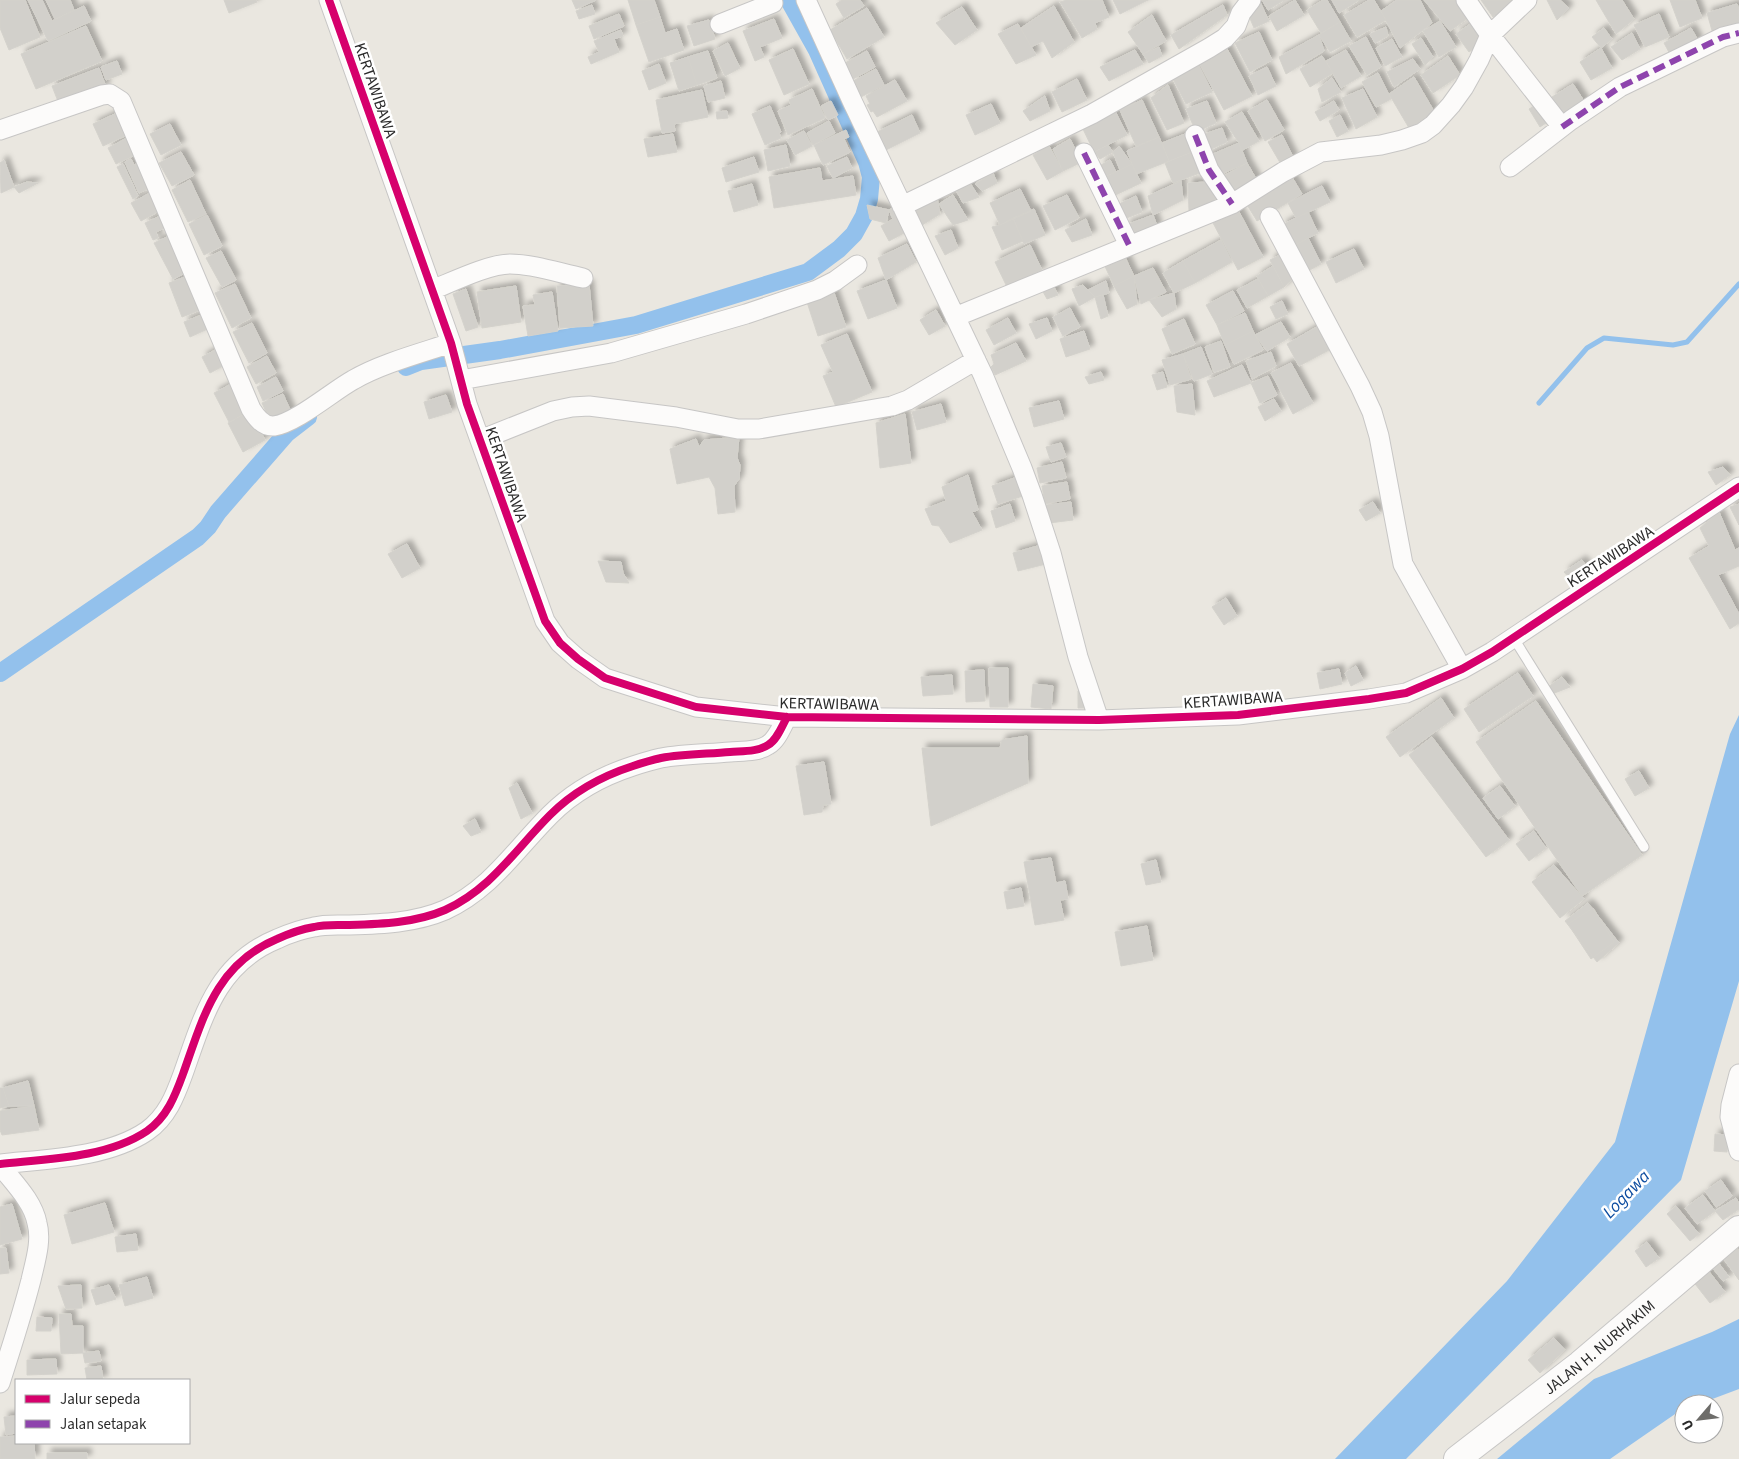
<svg xmlns="http://www.w3.org/2000/svg" width="1739" height="1459" viewBox="0 0 1739 1459" font-family="'Source Sans 3',sans-serif">
	<style>
		.water { fill: #93c1ec }
		.lines { fill: none; stroke-linecap: round; stroke-linejoin: round }
		.stream { stroke: #93c1ec; stroke-width: 5 }
		.canal { stroke: #93c1ec; stroke-width: 18 }
		.building { fill: #d2d0cb; stroke: #d4d2cc; filter: url(#shadow) }
		.service-casing { stroke: #c7c6c5; stroke-width: 11 }
		.minor-casing { stroke: #c7c6c5; stroke-width: 21 }
		.secondary-casing { stroke: #c7c6c5; stroke-width: 28 }
		.service { stroke: #fcfbfa; stroke-width: 9 }
		.minor { stroke: #fcfbfa; stroke-width: 19 }
		.secondary { stroke: #fcfbfa; stroke-width: 26 }
		.quiet { stroke: #8e44ad; stroke-width: 6; stroke-dasharray: 12 6; stroke-linecap: butt }
		.cycleway-casing { stroke: #fff; stroke-width: 11 }
		.cycleway { stroke: #d6006c; stroke-width: 8 }
		.labels { text-anchor: middle; stroke-width: 5; stroke-linejoin: round; paint-order: stroke }
		.street-label { font-size: 16px; fill: #2b2b2b; stroke: #fff }
		.water-label { font-size: 18px; font-style: italic; fill: #0b4b9f; stroke: #fff }
	</style>
	<defs>
		<filter id="shadow"><feDropShadow dx="4.5" dy="-4.5" stdDeviation="2.5" flood-color="#0004"/></filter>
	</defs>
	<rect width="100%" height="100%" fill="#eae7e0"/>
	<path class="water" d="M1739,715V981L1681,1180L1406,1459H1335L1507,1281L1615,1142L1730,734Z
		M1739,1319V1389L1699,1404H1684V1409L1678,1412L1610,1459H1497L1594,1379L1712,1332Z"/>
	<g class="lines">
		<path class="stream" d="M1539,403L1587,348L1604,338L1673,345L1687,342L1739,284"/>
		<path class="canal" d="M406,367L421,361L500,350L636,325L808,272L839,249L854,234L864,216L869,199L871,177L867,162L817,50L789,0
			M0,673L198,537L208,527L218,512L286,434L308,417"/>
	</g>
	<path class="building" d="M0,0H25L40,37L9,50L0,28Z
		M28,0H42L52,21L84,6L91,21L48,41Z
		M46,0H70L74,10L55,19Z
		M224,0H256L257,2L229,13Z
		M572,0H596L576,9Z
		M628,0H654L660,17L636,25Z
		M842,0H860L864,6L844,18L836,4Z
		M1067,0H1102L1109,17L1095,23L1097,29L1082,38L1060,2Z
		M1113,0H1148L1120,14Z
		M1262,0H1284L1268,10Z
		M1295,0L1304,15L1277,31L1269,16Z
		M1323,0H1327L1340,22L1321,33L1307,10Z
		M1332,0H1359L1339,13Z
		M1369,0H1374L1386,20L1357,37L1344,15Z
		M1397,0H1420L1432,23L1400,48L1381,11Z
		M1424,0H1458L1471,16L1450,31Z
		M1481,0H1519L1493,17Z
		M1547,0H1560L1569,8L1557,20Z
		M1596,0H1622L1634,19L1616,34Z
		M1670,0H1695L1702,18L1680,27Z
		M1260,2L1269,21L1254,28L1246,9Z
		M1737,4L1739,9V26L1713,34L1707,13Z
		M592,5L595,14L579,19L576,11Z
		M1223,5L1227,15L1179,49L1171,35Z
		M1054,6L1074,42L1052,58L1043,41L1031,47L1021,28Z
		M962,7L977,30L955,45L936,23Z
		M867,8L884,37L847,59L830,30Z
		M619,14L624,26L594,39L589,26Z
		M1659,14L1669,37L1645,47L1634,25Z
		M1152,15L1166,41L1143,54L1128,32Z
		M660,17L665,33L677,29L684,50L649,62L636,25Z
		M774,19L782,38L760,47L764,57L755,61L743,31Z
		M709,20L715,39L694,46L687,26Z
		M1440,21L1456,47L1439,57L1423,31Z
		M1340,22L1351,41L1330,52L1319,35Z
		M1473,22L1486,40L1469,52L1456,34Z
		M1018,24L1036,55L1016,64L998,34Z
		M86,26L102,61L36,89L21,54Z
		M1386,27L1388,36L1375,43L1370,34Z
		M1604,28L1612,39L1601,48L1592,37Z
		M1691,28L1699,42L1671,56L1664,43Z
		M621,30L623,36L614,39L619,52L591,64L588,57L599,52L594,41Z
		M1259,32L1272,60L1250,72L1235,43Z
		M1632,33L1640,49L1622,60L1611,47Z
		M1319,35L1324,51L1286,74L1279,57Z
		M1366,37L1381,67L1367,75L1349,46Z
		M1421,38L1433,57L1425,65L1412,44Z
		M1392,39L1402,57L1385,66L1376,48Z
		M728,43L740,68L725,76L713,51Z
		M1224,43L1252,96L1224,110L1196,57Z
		M1159,47L1162,56L1149,63L1143,54Z
		M1601,48L1612,68L1591,80L1580,62Z
		M793,49L809,84L784,95L769,60Z
		M1135,50L1143,64L1109,81L1100,67Z
		M1346,50L1361,76L1341,88L1326,61Z
		M708,51L717,78L697,85L688,57Z
		M867,51L875,67L853,79L845,63Z
		M1322,56L1333,73L1310,87L1300,69Z
		M1448,56L1460,75L1433,93L1421,75Z
		M688,57L697,85L679,91L670,63Z
		M1413,59L1420,69L1394,87L1387,72Z
		M117,61L122,74L106,80L101,67Z
		M659,64L666,83L649,90L642,71Z
		M1198,64L1212,92L1186,104L1172,77Z
		M1267,67L1276,86L1258,95L1249,76Z
		M99,68L106,87L59,104L52,86Z
		M876,69L884,85L861,97L853,81Z
		M1378,73L1391,99L1376,107L1362,82Z
		M1414,77L1435,113L1409,128L1389,94Z
		M1332,78L1341,92L1322,102L1318,89Z
		M1077,79L1087,100L1062,112L1052,92Z
		M895,80L907,101L877,117L873,111L871,112L867,105L870,104L866,96Z
		M721,81L725,98L708,102L704,86Z
		M1573,84L1586,104L1565,117L1552,97Z
		M1168,85L1184,123L1167,130L1151,98Z
		M812,89L825,118L788,135L778,111L791,105L789,100Z
		M1363,89L1377,117L1356,129L1342,98Z
		M702,90L708,117L674,124L675,131L662,133L656,100Z
		M1045,96L1050,111L1030,121L1023,111Z
		M1142,100L1159,137L1136,146L1120,110Z
		M1267,100L1284,130L1265,141L1248,111Z
		M831,101L838,115L828,120L821,106Z
		M1207,101L1216,123L1196,132L1186,109Z
		M1334,101L1339,110L1320,121L1315,112Z
		M1541,102L1552,119L1540,127L1529,109Z
		M991,104L1000,123L975,135L966,115Z
		M770,106L781,132L779,133L781,138L765,145L752,114Z
		M727,111L728,118L717,119L716,112Z
		M1115,111L1127,135L1094,152L1082,127Z
		M1242,112L1259,141L1241,151L1239,143L1225,122Z
		M117,113L127,135L103,146L93,124Z
		M912,115L920,133L886,150L877,132Z
		M1340,115L1348,131L1337,137L1329,121Z
		M829,121L835,133L813,145L807,133Z
		M170,124L181,145L161,155L150,134Z
		M1222,128L1227,142L1209,150L1202,135Z
		M846,130L849,137L844,139L850,152L823,165L814,145Z
		M804,131L812,146L795,155L787,140Z
		M1190,132L1197,150L1169,161L1162,143Z
		M673,134L677,152L648,157L644,139Z
		M1282,135L1294,159L1282,166L1268,142Z
		M1159,137L1169,161L1136,174L1127,151Z
		M127,138L135,155L116,164L108,148Z
		M1070,139L1082,162L1063,171L1053,149Z
		M1239,143L1247,163L1214,177L1206,157Z
		M786,145L790,166L768,171L764,150Z
		M1108,145L1113,152L1100,159L1094,152Z
		M1049,146L1063,171L1047,180L1033,155Z
		M1119,146L1132,164L1120,170L1113,152Z
		M1197,150L1205,171L1173,183L1165,163Z
		M181,152L194,175L172,186L159,163Z
		M754,157L759,172L726,182L722,168Z
		M847,157L852,168L833,178L827,166Z
		M131,159L134,165L140,162L152,187L139,193L125,162Z
		M4,160L14,187L1,193L0,163Z
		M1110,160L1116,172L1104,177L1101,165Z
		M1247,163L1258,182L1229,197L1220,178Z
		M123,164L138,196L133,199L117,167Z
		M1132,164L1141,183L1109,198L1099,180Z
		M820,168L822,181L853,176L856,195L774,208L769,177Z
		M1289,172L1302,194L1257,221L1244,200Z
		M993,173L997,183L982,191L975,184Z
		M190,180L206,214L188,222L172,190Z
		M1181,181L1183,200L1153,215L1148,196Z
		M27,182L38,183L19,193L14,187Z
		M1208,182H1214L1216,210L1189,211L1188,183Z
		M970,183L979,197L963,203L956,190Z
		M752,184L758,205L734,212L728,191Z
		M1322,186L1330,202L1296,218L1288,203Z
		M1020,189L1031,211L1000,225L990,203Z
		M152,192L161,210L141,221L131,203Z
		M953,195L968,220L953,225L939,204Z
		M1067,195L1079,218L1055,230L1043,206Z
		M1136,196L1142,212L1124,219L1119,204Z
		M937,197L940,214L919,227L915,211Z
		M867,205L889,210L886,223L870,219Z
		M896,206L910,230L889,241L881,226L893,219L889,210Z
		M1237,208L1263,257L1238,270L1212,221Z
		M1034,209L1045,235L1024,244L1013,218Z
		M1308,212L1318,233L1293,246L1282,225Z
		M164,214L169,226L156,232L158,238L153,240L145,223Z
		M207,215L222,246L204,255L189,224Z
		M1153,215L1158,228L1131,238L1126,225Z
		M1013,218L1023,241L1002,250L992,227L1000,225Z
		M1086,219L1092,235L1072,242L1065,230Z
		M951,230L958,248L945,255L935,236Z
		M171,235L189,271L173,279L154,243Z
		M1308,238L1321,264L1306,272L1293,246Z
		M1221,240L1232,262L1195,283L1183,261Z
		M907,244L916,262L886,280L878,258Z
		M1030,245L1042,270L1007,287L995,262Z
		M1354,249L1364,269L1336,283L1326,262Z
		M221,251L236,280L222,287L206,258Z
		M1123,253L1134,276L1114,286L1103,262Z
		M1282,254L1295,277L1284,287L1270,260Z
		M1183,261L1195,283L1174,293L1163,273Z
		M1273,266L1284,287L1268,296L1257,276Z
		M1153,268L1166,292L1141,304L1134,276Z
		M190,275L203,309L182,317L169,283Z
		M1134,276L1137,304L1127,309L1114,286Z
		M1258,279L1268,296L1247,308L1237,290Z
		M886,280L897,308L868,319L857,291Z
		M1106,281L1109,293L1095,297L1088,290Z
		M1052,283L1058,295L1047,299L1041,288Z
		M235,284L251,318L232,328L215,293Z
		M589,284L593,326L560,328L557,286Z
		M1083,285L1095,297L1079,306L1072,289Z
		M516,286L521,322L482,328L477,292Z
		M466,289L478,327L466,331L453,294Z
		M833,290L846,327L818,336L806,299Z
		M1233,291L1244,311L1217,325L1206,305Z
		M552,292L558,331L528,336L523,306L535,305L533,295Z
		M1174,293L1176,309L1162,317L1149,300Z
		M1103,295L1108,316L1101,319L1095,297Z
		M1282,301L1288,314L1276,319L1270,307Z
		M1070,308L1080,327L1063,336L1053,317Z
		M936,310L945,326L929,335L920,320Z
		M206,313L212,327L190,337L184,322Z
		M1245,313L1253,331L1225,345L1217,325Z
		M1008,318L1016,333L994,345L986,330Z
		M1047,318L1052,331L1036,339L1029,324Z
		M1184,319L1195,344L1172,354L1162,329Z
		M1281,322L1290,337L1267,351L1255,335Z
		M252,323L267,353L249,363L233,332Z
		M1320,325L1333,348L1299,366L1287,344Z
		M1084,331L1090,349L1066,357L1060,339Z
		M1253,331L1263,350L1234,364L1225,345Z
		M847,334L872,392L836,407L823,376L833,372L821,345Z
		M1221,341L1230,367L1214,372L1205,347Z
		M1016,343L1026,361L995,375L991,367L994,364L991,355Z
		M1201,347L1212,374L1194,381L1183,354Z
		M219,348L227,364L210,373L202,357Z
		M1271,352L1276,366L1252,379L1246,361Z
		M1183,354L1191,379L1170,385L1162,360Z
		M267,356L276,373L256,384L247,367Z
		M1291,363L1313,403L1293,414L1271,373Z
		M1242,365L1251,383L1214,397L1207,381Z
		M1101,372L1104,380L1089,384L1085,377Z
		M1163,372L1167,387L1157,390L1152,375Z
		M1268,376L1277,395L1260,403L1251,383Z
		M276,377L283,391L263,401L257,387Z
		M235,382L250,411L229,422L214,393Z
		M1192,384L1195,415L1177,412L1174,386Z
		M283,394L292,414L271,423L262,403Z
		M446,395L452,412L429,419L424,402Z
		M1274,399L1281,411L1265,421L1258,407Z
		M1059,401L1064,419L1034,427L1029,408Z
		M941,404L946,422L917,430L912,412Z
		M250,411L265,440L243,452L228,423Z
		M905,414L911,463L880,468L876,423Z
		M739,437L737,458L740,465L739,479L734,486L735,512L718,514L715,488L709,477L677,484L670,449L696,439L699,447L704,440Z
		M1061,443L1066,457L1051,462L1046,447Z
		M1062,462L1066,478L1040,483L1037,468Z
		M1723,467L1730,475L1716,485L1708,472Z
		M968,475L978,510L972,512L982,530L950,543L939,526L932,525L925,509L946,501L942,487Z
		M1020,476L1026,495L998,504L992,486Z
		M1067,482L1070,499L1045,504L1042,486Z
		M1071,502L1073,520L1049,523L1046,505Z
		M1373,502L1380,513L1366,521L1359,510Z
		M1010,504L1015,521L996,528L991,511Z
		M1739,504V525L1730,507Z
		M1719,512L1735,550L1739,548V566L1718,575L1739,614V623L1730,629L1689,558L1709,546L1700,528Z
		M407,544L420,568L402,578L388,554Z
		M1041,545L1046,564L1018,571L1013,553Z
		M1582,560L1588,568L1571,580L1564,572Z
		M598,561L621,562L623,573L629,583L606,582Z
		M1226,598L1237,616L1224,625L1212,607Z
		M1356,666L1363,680L1351,686L1345,673Z
		M989,668H1008V707H990Z
		M1339,669L1342,684L1320,689L1317,673Z
		M984,670L985,701L966,702L965,671Z
		M1518,673L1533,696L1479,732L1464,709Z
		M952,675L953,694L923,696L921,677Z
		M1562,677L1570,687L1552,694L1548,687Z
		M1033,684L1053,686L1051,709L1031,707Z
		M1078,691H1088L1087,708H1078Z
		M1441,698L1454,718L1400,757L1386,737Z
		M1536,701L1642,855L1582,896L1476,742Z
		M1027,736L1028,783L931,826L922,748H1000L1002,740Z
		M1432,737L1509,840L1486,857L1409,755Z
		M824,762L831,804L823,805L822,812L804,815L796,766Z
		M1639,771L1649,788L1635,796L1625,779Z
		M517,783L532,813L521,819L509,788Z
		M1500,786L1515,806L1498,819L1483,798Z
		M475,819L481,832L471,836L463,826Z
		M1534,831L1546,848L1529,861L1516,844Z
		M1051,858L1056,883L1065,881L1068,899L1060,900L1064,920L1035,925L1024,862Z
		M1156,860L1161,882L1146,885L1141,864Z
		M1554,865L1584,899L1560,918L1532,882Z
		M1021,888L1024,906L1007,909L1004,892Z
		M1588,903L1619,943L1597,962L1565,921Z
		M1593,908L1614,942L1591,959L1568,924Z
		M1147,926L1153,960L1121,966L1115,932Z
		M28,1081L34,1106H9L3,1088Z
		M0,1088H3L9,1106L0,1108Z
		M34,1106L39,1130L2,1135L0,1130V1111Z
		M1715,1134L1728,1135L1727,1152L1714,1151Z
		M1721,1180L1732,1196L1716,1207L1705,1191Z
		M1703,1195L1715,1211L1697,1224L1685,1208Z
		M1736,1198L1739,1203V1209L1723,1220L1715,1211Z
		M105,1203L114,1232L72,1244L64,1215Z
		M12,1204L22,1239L0,1245V1207Z
		M1676,1206L1699,1234L1690,1241L1667,1214Z
		M136,1234L138,1250L117,1252L115,1237Z
		M1647,1242L1659,1258L1646,1267L1635,1251Z
		M1735,1244L1739,1251V1280L1720,1254Z
		M0,1248H6L9,1273L0,1274Z
		M1717,1261L1729,1277L1723,1281L1711,1266Z
		M1707,1269L1725,1292L1710,1303L1692,1280Z
		M147,1277L153,1298L125,1306L119,1285Z
		M81,1285L82,1308L66,1309L58,1286Z
		M109,1285L116,1299L96,1305L91,1290Z
		M59,1314H71L72,1326H83V1353L61,1354Z
		M37,1317L52,1318L51,1331H36Z
		M1554,1338L1565,1350L1540,1373L1528,1360Z
		M99,1351L101,1361L85,1363L83,1353Z
		M56,1359L57,1374L27,1375V1360Z
		M101,1366L103,1380H87L85,1368Z
		M16,1416V1433L6,1435L4,1417Z
		M16,1436V1443H34L35,1459H0V1437Z
		M47,1453H87V1459H47Z"/>
	<g class="lines">
		<g class="service-casing">
			<path id="service" d="M1513,637L1644,847"/>
		</g>
		<g class="minor-casing">
			<path id="minor" d="M329,0L451,343L467,404L545,621L560,643L578,659L605,678L696,707L787,717L1099,720L1238,715L1369,699L1406,693L1462,669L1492,652L1739,487
				M806,0L853,103L983,375L1022,468L1032,495L1051,553L1078,657L1099,720
				M1466,0L1490,35L1562,127
				M720,24L773,3
				M0,130L102,95L110,94L121,101L251,409C256,417 263,427 274,426C296,423 333,391 353,380C380,364 421,353 451,343
				M1195,135L1209,170L1232,204
				M1084,153L1129,245
				M1510,167L1571,120L1620,87L1723,37L1739,33
				M902,206L1092,114L1209,48L1225,38L1236,26L1241,13L1251,0
				M1270,217L1360,386L1372,412L1379,436L1403,564L1462,669
				M432,290C452,282 489,264 510,264C534,264 559,273 583,278
				M955,317L1232,204L1283,172L1321,152L1381,145L1402,140L1422,133L1433,125L1451,105L1464,87L1479,60L1490,35L1527,0
				M461,380L611,353L746,314L817,290L835,281L857,265
				M480,440L553,411L572,407L589,406L676,417L738,429H759L892,406L908,400L976,360
				M1739,1074L1731,1105L1730,1117L1739,1151
				M0,1164C47,1159 107,1158 147,1131C167,1117 175,1096 183,1074C203,1018 216,964 277,939C288,934 302,929 314,927C325,924 338,925 349,925C381,924 415,923 445,910C491,889 515,850 550,815C573,792 602,776 633,766C642,763 652,760 661,758C683,754 708,754 730,752C742,751 758,752 768,745C777,740 782,726 787,717
				M0,1165C13,1182 33,1201 37,1223C42,1241 35,1262 31,1280C22,1315 11,1349 0,1383"/>
		</g>
		<g class="secondary-casing">
			<g id="secondary">
				<path id="s1" d="M1457,1459L1580,1364L1739,1229"/>
			</g>
		</g>
		<use href="#service" class="service"/>
		<use href="#minor" class="minor"/>
		<use href="#secondary" class="secondary"/>
		<path class="quiet" d="M1562,127L1620,87L1723,37L1739,33
			M1195,135L1209,170L1232,204
			M1084,153L1129,245"/>
		<g class="cycleway-casing">
			<path id="cycleway" d="M329,0L451,343L467,404L545,621L560,643L578,659L605,678L696,707L787,717L1099,720L1238,715L1369,699L1406,693L1462,669L1492,652L1739,487
				M0,1164C47,1159 107,1158 147,1131C167,1117 175,1096 183,1074C203,1018 216,964 277,939C288,934 302,929 314,927C325,924 338,925 349,925C381,924 415,923 445,910C491,889 515,850 550,815C573,792 602,776 633,766C642,763 652,760 661,758C683,754 708,754 730,752C742,751 758,752 768,745C777,740 782,726 787,717"/>
		</g>
		<use href="#cycleway" class="cycleway"/>
	</g>
	<g class="labels">
		<g class="street-label">
			<text transform="translate(376 90) rotate(71)" y="6">KERTAWIBAWA</text>
			<text transform="translate(507 474) rotate(71)" y="6">KERTAWIBAWA</text>
			<text transform="translate(1610 556) rotate(-33)" y="6">KERTAWIBAWA</text>
			<text transform="translate(1233 699) rotate(-4)" y="6">KERTAWIBAWA</text>
			<text transform="translate(829 703) rotate(1)" y="6">KERTAWIBAWA</text>
			<text dy="6" stroke="none"><textPath href="#s1" startOffset="181">JALAN H. NURHAKIM</textPath></text>
		</g>
		<g class="water-label">
			<text transform="translate(1626 1194) rotate(-46)" y="6">Logawa</text>
		</g>
	</g>
	<rect x="15" y="1379" width="175" height="65" fill="#ffffff" stroke="#aaaaaa"/>
	<rect x="25" y="1395" width="25" height="8" fill="#d6006c" stroke="#aaaaaa"/>
	<text x="60" y="1404" font-size="15" fill="#2b2b2b">Jalur sepeda</text>
	<rect x="25" y="1420" width="25" height="8" fill="#8e44ad" stroke="#aaaaaa"/>
	<text x="60" y="1429" font-size="15" fill="#2b2b2b">Jalan setapak</text>
	<g transform="translate(1699 1419) rotate(242)"><circle r="24" fill="#ffffff" stroke="#aaaaaa"/>
	<path d="M0-4L9 19L0 12L-9 19Z" fill="#6e6d6a"/>
	<text y="-8" font-size="14" font-weight="bold" text-anchor="middle" fill="#2b2b2b">U</text>
	</g>
</svg>
